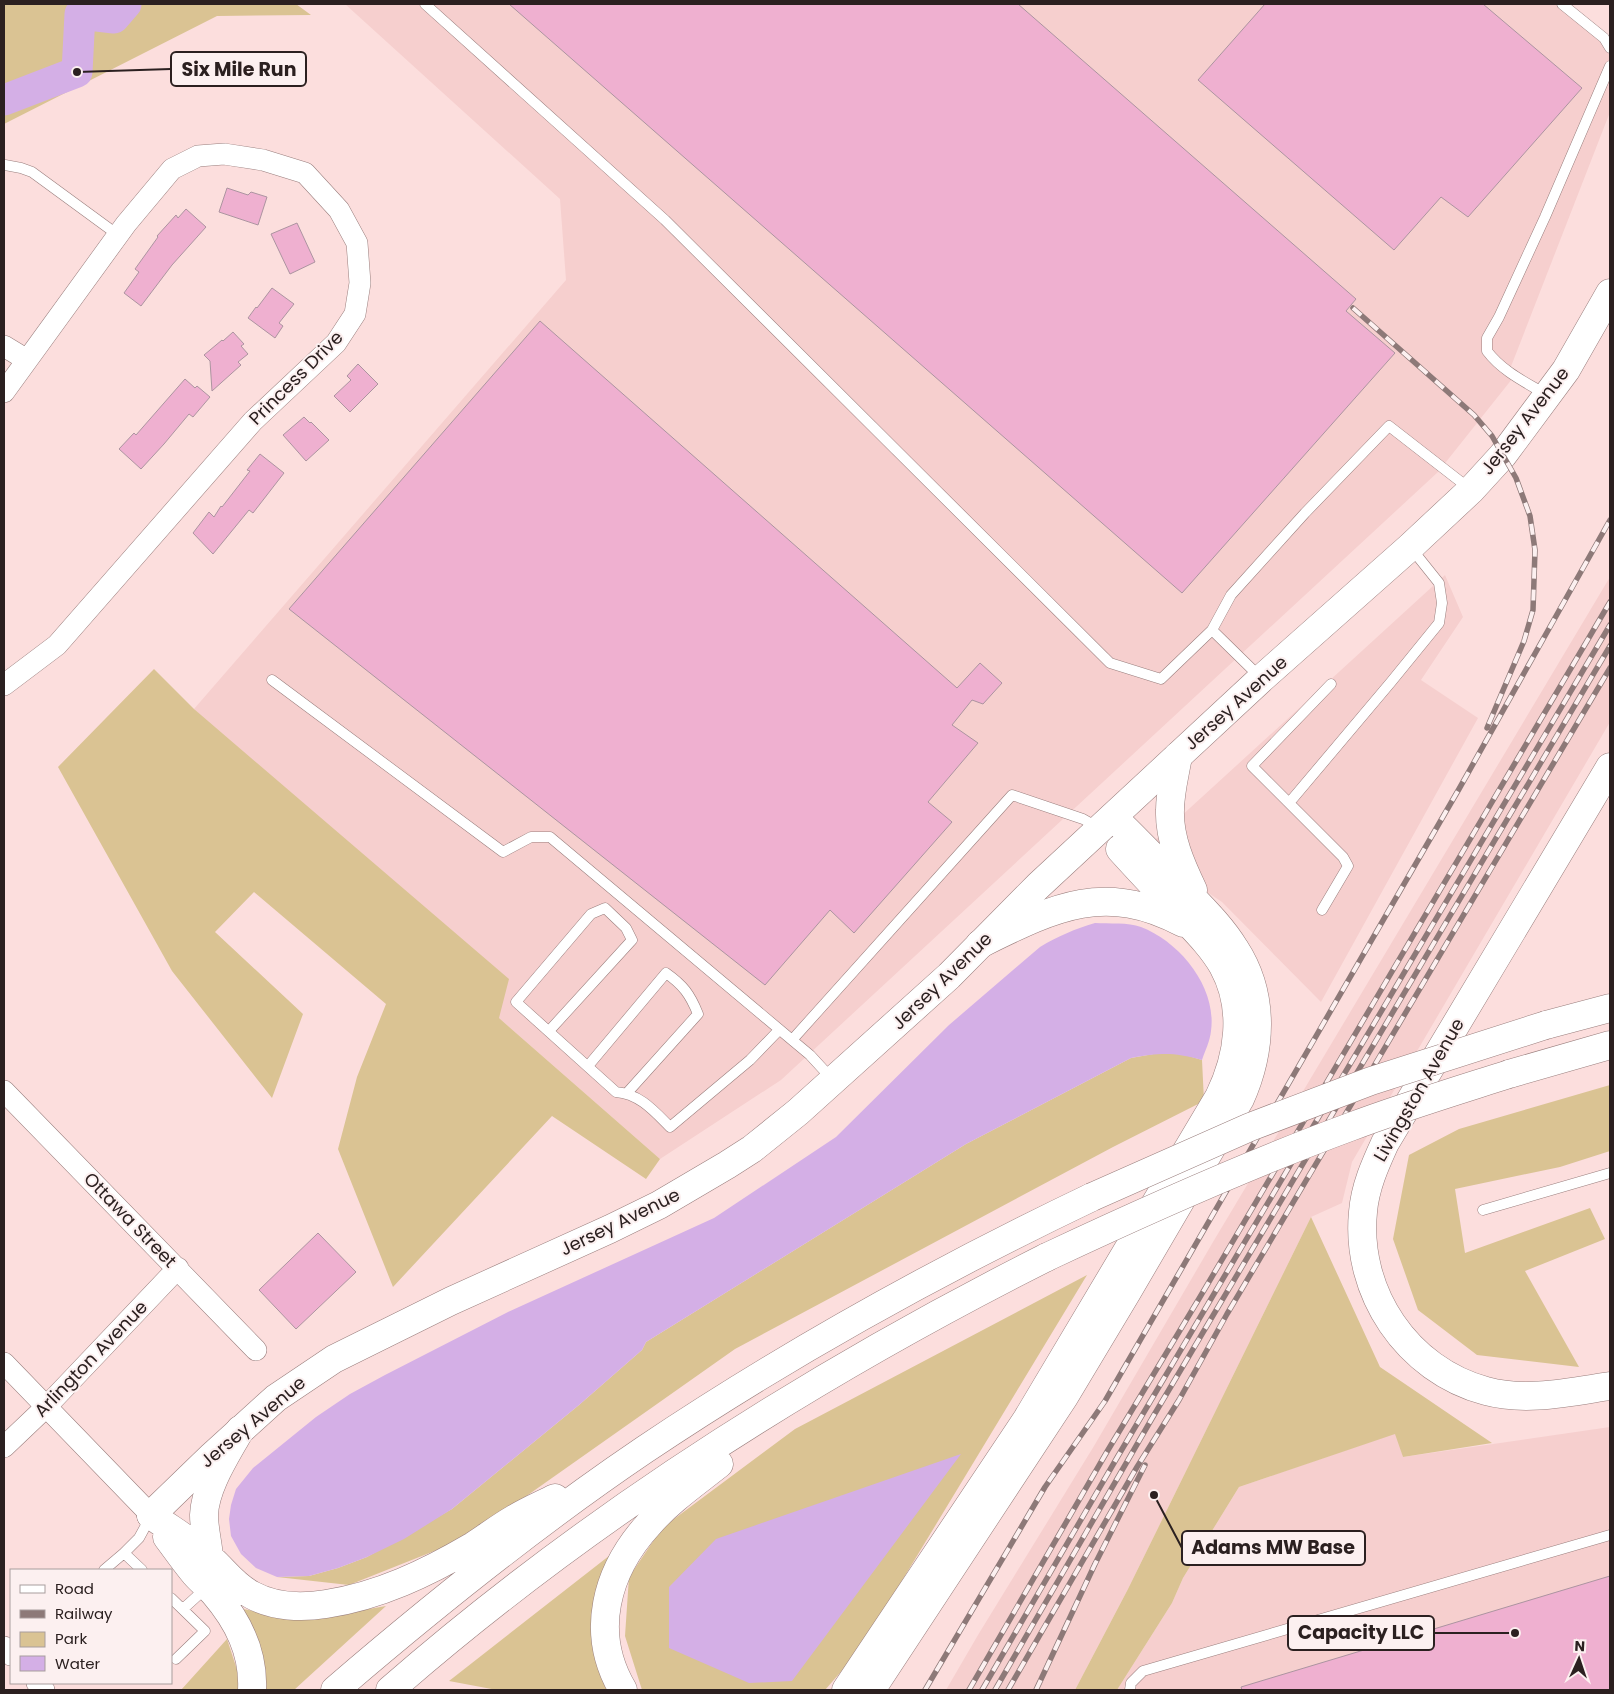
<svg xmlns="http://www.w3.org/2000/svg" width="1614" height="1694" viewBox="0 0 1614 1694" font-family="Poppins,sans-serif">
	<style>
		.built { fill: #f6cfce }
		.green { fill: #dac393 }
		.water { fill: #d4afe6 }
		.lines { fill: none; stroke-linecap: round; stroke-linejoin: round }
		.river { stroke: #d4afe6; stroke-width: 31 }
		.building { fill: #efb0d0; stroke: #ac94a0 }
		.lane-casing { stroke: #997e7d; stroke-width: 11 }
		.street-casing { stroke: #997e7d; stroke-width: 22 }
		.secondary-casing { stroke: #997e7d; stroke-width: 29 }
		.highway-casing { stroke: #997e7d; stroke-width: 29 }
		.lane { stroke: #fff; stroke-width: 10 }
		.street { stroke: #fff; stroke-width: 21 }
		.secondary { stroke: #fff; stroke-width: 28 }
		.highway { stroke: #fff; stroke-width: 28 }
		.rail-casing { stroke: #8d7978; stroke-width: 5.5 }
		.rail { stroke: #fcf0f0; stroke-width: 4; stroke-dasharray: 11; stroke-linecap: butt }
		.highway-bridge-casing { stroke: #997e7d; stroke-width: 29; stroke-linecap: butt }
		.highway-bridge { stroke: #fff; stroke-width: 28 }
		.labels { text-anchor: middle; stroke-width: 4; stroke-linejoin: round; paint-order: stroke }
		.street-label { font-size: 18px; fill: #2b2020; stroke: #fcf0f0 }
		.leader { fill: none; stroke: #2b2020; stroke-width: 2 }
		.callout-dot { fill: #2b2020; stroke: #fcf0f0; stroke-width: 2 }
		.callout { fill: #fcf0f0; stroke: #2b2020; stroke-width: 2 }
		.callout-label { font-size: 19px; text-anchor: middle; font-weight: bold; fill: #2b2020 }
	</style>
	<rect width="100%" height="100%" fill="#fcdedd"/>
	<path class="built" d="M345,4H1571L1610,42V112L1510,369L1516,374L1438,472L781,1080L660,1159L499,1018L194,709L566,280L560,199Z
		M1445,575L1463,617L1421,680L1478,718L1321,1002L1222,902L1144,850Z
		M1610,577V722L1352,1162L1342,1203L1311,1217L1128,1589L1075,1690H946L978,1635L1094,1446L1213,1242Z
		M1610,1427V1690H1117L1172,1603L1183,1578L1239,1487L1396,1433L1403,1457Z"/>
	<path class="green" d="M4,4H296L311,15L217,16L4,124Z
		M154,669L194,709L509,979L499,1018L660,1159L646,1179L552,1116L393,1287L338,1149L357,1077L386,1004L254,892L215,932L303,1014L272,1098L172,971L58,767Z
		M1159,1053L1182,1054L1202,1060L1204,1101L1113,1147L735,1349L467,1538L349,1585L277,1577L309,1576L338,1568L367,1557L452,1509L579,1405L642,1350L646,1342L966,1144L1131,1058Z
		M1610,1085V1151L1560,1167L1455,1189L1465,1253L1590,1208L1605,1239L1525,1271L1579,1367L1477,1355L1418,1310L1393,1239L1409,1155L1459,1129Z
		M1311,1217L1380,1367L1492,1443L1403,1457L1395,1434L1239,1487L1183,1578L1172,1603L1117,1690H1075L1128,1589Z
		M1087,1275L860,1650L825,1690H642L625,1636L629,1577L662,1528L795,1429Z
		M614,1552L593,1602V1648L610,1690H497L449,1681Z
		M386,1606L294,1690H264L257,1645L243,1609L277,1615L318,1618Z
		M227,1639L242,1685L241,1690H181Z"/>
	<path class="water" d="M1095,923C1109,924 1128,922 1141,927C1180,942 1217,987 1211,1031C1210,1041 1205,1051 1202,1060C1173,1052 1160,1053 1131,1058L966,1144L646,1342L642,1350L579,1405L452,1509L404,1539L367,1557L338,1568L309,1576L277,1577L256,1568L241,1554L231,1536L229,1519L231,1505L236,1489L253,1468L316,1417L350,1394L385,1375L508,1312L714,1218L836,1137L949,1025L1040,947C1058,936 1075,929 1095,923Z
		M961,1454L792,1681L749,1683L669,1648V1587L716,1539Z"/>
	<g class="lines">
		<path class="river" d="M4,100L77,72L80,14L114,18L126,4"/>
	</g>
	<path class="building" d="M509,4H1018L1356,299L1346,311L1395,353L1182,593Z
		M1265,4H1483L1582,88L1468,217L1441,197L1394,250L1198,80Z
		M227,188L248,195L251,192L267,197L258,225L219,212Z
		M186,209L206,227L172,265L141,306L124,293L139,272L135,269L158,237L157,236L176,215L178,218Z
		M297,223L315,262L290,274L271,234Z
		M272,288L294,304L279,323L283,326L275,338L248,318L256,307L257,308Z
		M540,321L957,688L980,663L1002,683L983,704L972,700L952,725L978,743L928,802L952,822L854,933L830,910L765,985L289,609Z
		M233,332L244,344L241,346L248,354L238,362L241,365L212,391L210,361L204,355L222,340L223,341Z
		M358,364L378,384L350,412L334,396L351,380L347,376Z
		M185,379L195,388L197,386L210,397L193,417L189,414L164,444L141,469L119,449L134,433L136,435Z
		M304,417L310,423L311,422L329,440L306,461L283,435Z
		M260,454L284,473L253,513L249,510L213,554L193,533L209,512L214,517L221,506L222,507L250,471L247,470Z
		M318,1233L356,1272L296,1329L259,1290Z
		M1610,1576V1690H1242L1241,1687Z"/>
	<g class="lines">
		<g class="lane-casing">
			<path id="lane" d="M425,4L665,220L1110,663L1161,679L1212,630L1261,678
				M1562,4L1604,38L1610,48
				M5,165L21,168L32,172L118,235
				M1547,395C1525,382 1502,371 1487,351V338L1499,317L1545,217L1610,66
				M1212,630L1231,595L1305,513L1389,426L1470,489
				M272,680L503,852L531,837H550L792,1040L1012,795L1083,819L1099,828
				M1289,803L1391,682L1439,623L1442,603L1439,583L1411,548
				M1322,910L1348,866L1343,857L1252,766L1331,684
				M549,1031L632,940L626,928L605,908L591,914L516,1002L616,1092C640,1094 654,1111 670,1127L750,1060L779,1030
				M792,1040L810,1055L832,1079
				M588,1066L666,973C683,985 690,994 698,1014L627,1093
				M1483,1210L1610,1173
				M124,1553L139,1538L151,1516
				M104,1570L124,1553L142,1570
				M171,1598L205,1631L176,1659
				M183,1609L206,1588
				M1130,1690L1131,1683L1143,1671L1610,1535"/>
		</g>
		<g class="street-casing">
			<path id="street" d="M4,346L27,360
				M4,392L126,224L172,169L198,156L224,154L263,160L305,173L339,210L357,243L360,283L355,314L336,343L253,421L57,645L4,685
				M4,1091L256,1350
				M4,1363L151,1515
				M4,1447L46,1407L178,1268
				M4,1647L11,1655
				M37,1683L44,1690"/>
		</g>
		<g class="secondary-casing">
			<path id="secondary" d="M1610,767L1385,1143C1375,1165 1365,1187 1363,1212C1355,1292 1407,1370 1486,1391C1526,1402 1570,1392 1610,1386
				M151,1515L212,1456L276,1398L334,1359L451,1301L610,1229L659,1205L727,1165L752,1149L798,1112L949,976L1038,886L1261,679L1410,547L1471,490L1503,455L1566,370L1610,293"/>
		</g>
		<g class="highway-casing">
			<path id="highway" d="M1178,756C1175,774 1170,792 1170,810C1169,838 1181,865 1193,890
				M980,944C1053,908 1104,881 1183,923
				M1546,1025L1610,1008
				M1509,1074L1610,1045
				M151,1515C170,1529 193,1542 210,1558C225,1571 233,1585 252,1595C274,1607 302,1608 326,1604C379,1596 427,1573 473,1546C487,1537 500,1527 514,1519C527,1511 541,1505 555,1498
				M167,1537C176,1549 185,1562 195,1574C201,1581 208,1586 214,1593C238,1621 254,1652 252,1690
				M209,1557C208,1543 204,1529 204,1515C205,1486 227,1454 240,1430
				M335,1690C434,1605 536,1523 644,1450C787,1354 937,1271 1092,1197
				M390,1690C588,1517 813,1375 1047,1257
				M623,1690C589,1633 606,1571 649,1524C669,1501 695,1483 719,1464
				M846,1690L1027,1419L1219,1097C1239,1056 1246,1008 1223,966C1211,945 1193,928 1177,911C1158,890 1139,870 1120,849
				M871,1690L1064,1397L1127,1292L1240,1099C1262,1050 1265,995 1235,949C1221,926 1201,907 1183,888C1160,864 1137,840 1113,817"/>
		</g>
		<use href="#lane" class="lane"/>
		<use href="#street" class="street"/>
		<use href="#secondary" class="secondary"/>
		<use href="#highway" class="highway"/>
		<g class="rail-casing">
			<path id="rail" d="M1353,308L1474,415L1492,436L1516,478L1530,516L1535,550L1533,610L1524,641L1487,728
				M925,1690L1045,1487L1105,1401L1459,789L1610,520
				M969,1690L1108,1450L1200,1297L1610,602
				M982,1690L1118,1456L1610,625
				M995,1690L1154,1415L1610,646
				M1008,1690L1137,1467L1179,1400L1227,1314L1610,668
				M1036,1690L1095,1564L1145,1465"/>
		</g>
		<use href="#rail" class="rail"/>
		<g class="highway-bridge-casing">
			<path id="highway-bridge" d="M1092,1197L1250,1127L1371,1081L1546,1025
				M1047,1257C1147,1210 1247,1165 1350,1127C1403,1107 1456,1091 1509,1074"/>
		</g>
		<use href="#highway-bridge" class="highway-bridge"/>
	</g>
	<g class="labels">
		<g class="street-label">
			<text transform="translate(296 378) rotate(-45)" y="6">Princess Drive</text>
			<text transform="translate(1525 421) rotate(-52)" y="6">Jersey Avenue</text>
			<text transform="translate(1236 703) rotate(-42)" y="6">Jersey Avenue</text>
			<text transform="translate(942 981) rotate(-44)" y="6">Jersey Avenue</text>
			<text transform="translate(1419 1090) rotate(-60)" y="6">Livingston Avenue</text>
			<text transform="translate(130 1220) rotate(46)" y="6">Ottawa Street</text>
			<text transform="translate(620 1222) rotate(-26)" y="6">Jersey Avenue</text>
			<text transform="translate(91 1359) rotate(-46)" y="6">Arlington Avenue</text>
			<text transform="translate(253 1422) rotate(-40)" y="6">Jersey Avenue</text>
		</g>
	</g>
	<path class="leader" d="M77 72L171 69M1154 1495L1182 1548M1515 1633L1434 1633"/>
	<g class="callout-dot">
		<circle cx="77" cy="72" r="5"/>
		<circle cx="1154" cy="1495" r="5"/>
		<circle cx="1515" cy="1633" r="5"/>
	</g>
	<g class="callout">
		<rect x="171" y="52" width="135" height="34" rx="5"/>
		<rect x="1182" y="1531" width="183" height="34" rx="5"/>
		<rect x="1288" y="1616" width="146" height="34" rx="5"/>
	</g>
	<g class="callout-label">
		<text x="239" y="76">Six Mile Run</text>
		<text x="1273" y="1554">Adams MW Base</text>
		<text x="1361" y="1639">Capacity LLC</text>
	</g>
	<rect width="1614" height="1694" fill="none" stroke="#2b2020" stroke-width="10"/>
	<rect x="10" y="1569" width="162" height="115" fill="#fcf0f0" stroke="#a89d9d"/>
	<rect x="20" y="1585" width="25" height="8" fill="#ffffff" stroke="#a89d9d"/>
	<text x="55" y="1594" font-size="15" fill="#2b2020">Road</text>
	<rect x="20" y="1610" width="25" height="8" fill="#8d7978" stroke="#a89d9d"/>
	<text x="55" y="1619" font-size="15" fill="#2b2020">Railway</text>
	<rect x="20" y="1632" width="25" height="15" fill="#dac393" stroke="#a89d9d"/>
	<text x="55" y="1644" font-size="15" fill="#2b2020">Park</text>
	<rect x="20" y="1656" width="25" height="15" fill="#d4afe6" stroke="#a89d9d"/>
	<text x="55" y="1669" font-size="15" fill="#2b2020">Water</text>
	<g transform="translate(1579 1659) rotate(3)" stroke="#fcf0f0" stroke-width="4" paint-order="stroke">
	<path d="M0-4L9 19L0 12L-9 19Z" fill="#2b2020"/>
	<text y="-8" font-size="14" font-weight="bold" text-anchor="middle" fill="#2b2020">N</text>
	</g>
</svg>
